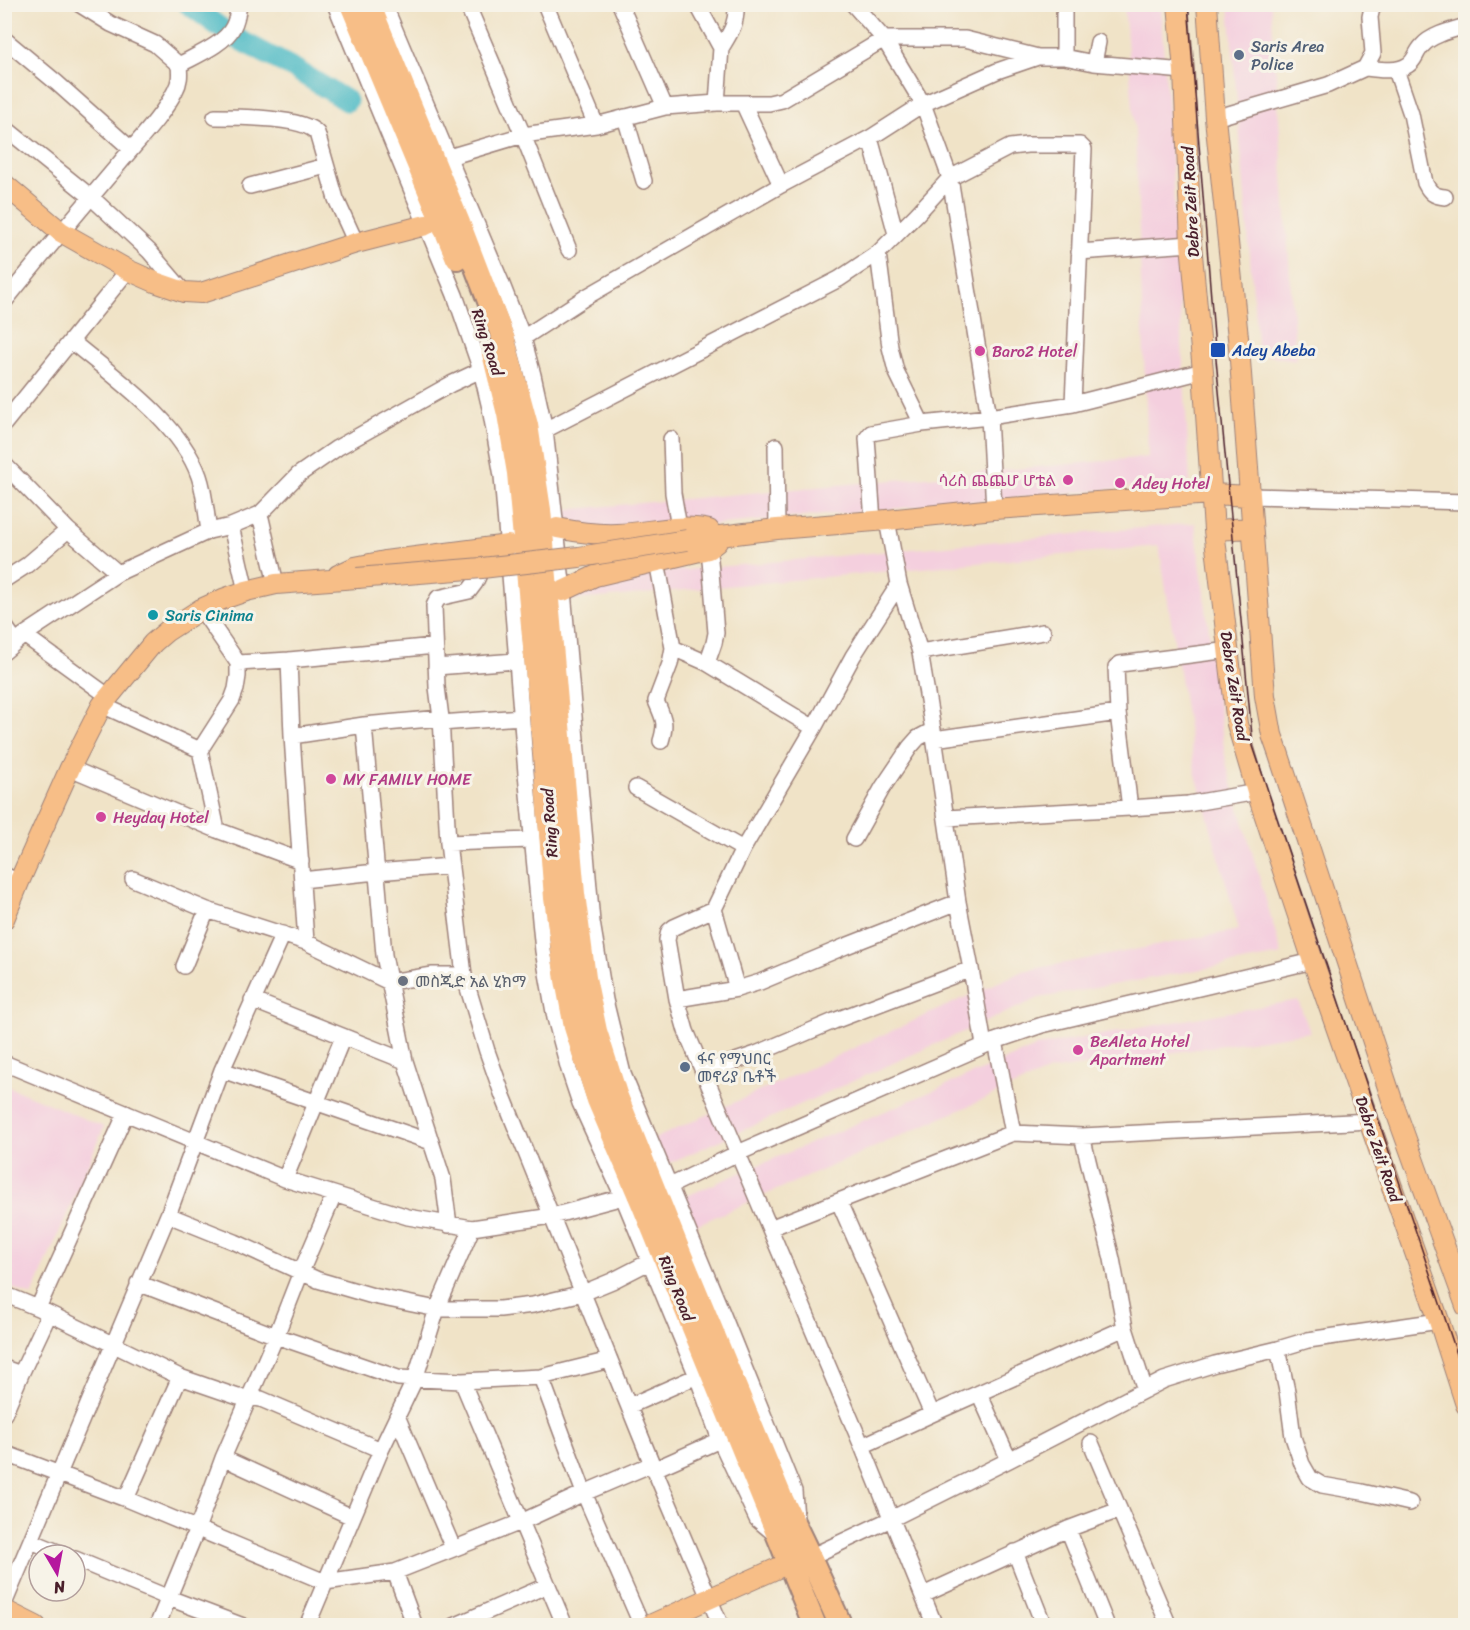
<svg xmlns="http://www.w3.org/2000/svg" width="1470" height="1630" viewBox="0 0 1470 1630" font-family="Sriracha,'Noto Sans Ethiopic',sans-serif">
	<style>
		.built { fill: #f4cfde }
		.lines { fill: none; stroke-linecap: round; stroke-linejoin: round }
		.river { stroke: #4cbac5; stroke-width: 21 }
		.minor-casing { stroke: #9d8179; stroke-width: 18 }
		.major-casing { stroke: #9d8179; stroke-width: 22 }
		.highway-casing { stroke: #9d8179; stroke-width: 26 }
		.minor { stroke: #fff; stroke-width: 15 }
		.major { stroke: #f7be87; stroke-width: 20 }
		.highway { stroke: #f7be87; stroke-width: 22 }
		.tram { stroke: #4a1f2b; stroke-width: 1.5 }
		.major-bridge-casing { stroke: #9d8179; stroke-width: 22; stroke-linecap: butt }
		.major-bridge { stroke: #f7be87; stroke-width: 20 }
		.service-dot { fill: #5c6f8a; stroke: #f7f3e8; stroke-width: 2 }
		.transit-dot { fill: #1a4fb4; stroke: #f7f3e8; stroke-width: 2 }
		.hotel-dot { fill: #d1479c; stroke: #f7f3e8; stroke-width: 2 }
		.culture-dot { fill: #0f9aa8; stroke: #f7f3e8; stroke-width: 2 }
		.worship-dot { fill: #6b7280; stroke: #f7f3e8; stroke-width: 2 }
		.labels { text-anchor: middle; stroke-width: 6; stroke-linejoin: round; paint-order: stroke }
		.service-label { font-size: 16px; fill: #4e5e75; stroke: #f7f3e8; text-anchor: start }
		.street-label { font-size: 16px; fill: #4a1f2b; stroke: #f7f3e8 }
		.transit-label { font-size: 16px; fill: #164399; stroke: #f7f3e8; text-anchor: start }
		.hotel-label { font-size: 16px; fill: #b23c85; stroke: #f7f3e8; text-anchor: start }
		.culture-label { font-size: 16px; fill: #0d838f; stroke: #f7f3e8; text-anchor: start }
		.worship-label { font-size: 16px; fill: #5b616d; stroke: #f7f3e8; text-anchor: start }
	</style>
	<rect width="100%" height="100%" fill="#f7f3e8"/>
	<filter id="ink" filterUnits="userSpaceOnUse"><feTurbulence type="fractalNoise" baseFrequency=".0167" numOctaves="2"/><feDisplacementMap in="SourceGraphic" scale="12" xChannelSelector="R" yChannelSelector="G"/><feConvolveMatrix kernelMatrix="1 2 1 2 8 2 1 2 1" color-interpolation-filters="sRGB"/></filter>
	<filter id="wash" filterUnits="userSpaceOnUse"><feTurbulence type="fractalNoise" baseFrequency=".008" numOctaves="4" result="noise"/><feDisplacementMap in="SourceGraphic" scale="24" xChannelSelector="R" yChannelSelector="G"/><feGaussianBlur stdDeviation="1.35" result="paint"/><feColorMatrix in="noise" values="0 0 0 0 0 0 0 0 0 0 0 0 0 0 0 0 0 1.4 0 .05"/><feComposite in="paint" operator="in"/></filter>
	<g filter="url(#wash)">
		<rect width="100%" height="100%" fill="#f0e3c7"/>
		<path class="built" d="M1124,5H1160L1170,136L1190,482L555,539L553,511L1148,457L1135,131Z
			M1229,5H1271L1296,360L1258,354Z
			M1195,523L1226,763L1282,955L1039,998L665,1165L654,1139L1023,971L1239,930L1195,771L1159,546L555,602V582Z
			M1298,1000L1310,1032L1049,1071L694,1226L684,1197L1038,1046Z
			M4,1085L104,1127L32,1296L5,1285Z"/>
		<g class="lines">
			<path class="river" d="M188,4L232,36L293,68L347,101"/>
		</g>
	</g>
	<g filter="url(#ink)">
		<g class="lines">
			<g class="minor-casing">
				<path id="minor" d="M335,4L455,295L481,370L490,408L502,476L526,773L543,951L555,1018L569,1070L580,1103L623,1197L697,1376L720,1440L757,1519L776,1535
					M384,4L501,282L523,338L533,375L545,430L563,591L592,922L605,1000L623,1074L723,1315L794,1491L796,1519
					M467,4L523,135L596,125L665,107L717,103H769L782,100L884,39H965L1038,57H1064L1094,63L1184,71
					M545,4L596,125
					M620,4L665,107
					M697,4L721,48C731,32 737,24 736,4
					M853,4L884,39L923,104L950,178L989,417L994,509
					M1064,13V57
					M4,39L57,83L131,149
					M1094,63L1098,42
					M179,65C195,56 225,44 233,27C237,20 238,12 239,4
					M1365,68C1378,69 1396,73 1408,65C1415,61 1416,52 1422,46C1431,35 1452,30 1466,26
					M1396,70L1411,114L1425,183C1430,193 1434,196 1445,197
					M717,103L721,48
					M743,103L781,185
					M215,117C236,117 304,117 317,133L336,199L356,243
					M625,117L644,181
					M1215,118L1328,85L1365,68L1373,53L1370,17L1372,8L1376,4
					M4,127L91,197L149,251L184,292
					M870,138L896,234
					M449,157L523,135L569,250
					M250,186L326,166
					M1079,252L1191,244
					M878,253L890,347L896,371L922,424L989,417L1073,404L1203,371
					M4,302C42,255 80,210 119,164C137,142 162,117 175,91C180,82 180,75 179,65L155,44L111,24L79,4
					M523,338L586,297L781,185L870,138L923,104L997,71L1038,57
					M71,341C114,377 180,422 199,476C205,493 206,513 209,531
					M4,424L128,270
					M545,430L839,279L878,253L917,214L950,178L1010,147L1027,145H1080L1084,149L1073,404
					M671,439L673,493L679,527
					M776,446L777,529
					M4,464L68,530L118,573L209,531L231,526L260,514L298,475L337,448L451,384L481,370
					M1250,496L1466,502
					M260,514L276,584
					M887,520L899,584L853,656L814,728L743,849L714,909L674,927L669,931L667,940L677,999L686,1031L862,1446L935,1626
					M873,521L867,438L871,433L922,424
					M231,526L246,591
					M657,561L673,648L707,663L814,728
					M482,568L475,583L469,591L438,598L434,606L437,687L441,718L448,843L464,975L487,1051L503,1096L652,1464L721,1626
					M4,580L27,565L68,530
					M899,584L920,652L933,730L958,902L971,969L984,1045
					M201,609L238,663V676L236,689L232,700L200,750L217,830
					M4,625L16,642
					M24,635L108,696
					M4,652L24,635L118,573
					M920,652L1043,632
					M238,663L289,660
					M707,663L714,643L716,633L710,560L708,549
					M436,667L516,661
					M102,705L200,750
					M441,718L364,725L292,736L306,942L389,982L433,975H464
					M441,723L521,717
					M364,725L384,955L405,1061L443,1179L449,1225
					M292,736L289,660L435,646
					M934,739L1118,713
					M661,741C667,722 663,718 656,701L670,664L673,648
					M70,768L217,830L301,861
					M636,788L743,849
					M1130,808L1188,804L1257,792
					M946,818L1130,808L1118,713L1116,667L1120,664L1229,650
					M854,839L883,787L910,747L918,738L933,730
					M448,843L532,840
					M4,875L19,882
					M133,879L207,910L306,942
					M302,880L376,872L451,866
					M714,909L737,989
					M184,966L207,910
					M677,999L737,989L760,982L846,946L958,902
					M252,1000L405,1061
					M995,1041L1013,1133
					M4,1063L285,1179L408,1217L472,1228L552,1216L623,1197
					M222,1070L431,1142
					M703,1072L756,1054L834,1021L971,969
					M1082,1136L1112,1259L1125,1328L1145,1390
					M285,1179L343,1037
					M670,1186L738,1153L995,1041L1042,1025L1313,961
					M839,1202L932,1414L862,1446
					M168,1215L235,1242L318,1280L373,1296L437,1309H500L533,1305L583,1293L612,1281L649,1262
					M770,1228L1013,1133L1082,1136L1370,1121
					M138,1283L276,1336L398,1378L462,1381L541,1377L610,1360
					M4,1294L38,1308L180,1377L238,1397H249L261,1399L381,1450
					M38,1308L126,1113
					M1278,1349L1287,1391L1293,1437L1302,1464L1310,1478L1322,1485L1362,1492L1410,1503
					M4,1368L21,1374
					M541,1377L584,1493L642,1626
					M462,1381L565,1626
					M979,1393L1009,1460
					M629,1406L697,1376
					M4,1414L21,1374L49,1314
					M932,1414L1125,1328
					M397,1416L453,1548
					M1091,1443L1169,1626
					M4,1453L126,1499L325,1582L395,1572L521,1522L584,1493L652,1464
					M223,1458L352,1517
					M655,1469L720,1440
					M126,1499L180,1377
					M1068,1529L1107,1626
					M31,1541L65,1555
					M1015,1552L1044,1626
					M810,1557L891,1519L1009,1460L1164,1380L1215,1364L1278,1349L1308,1340L1439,1321
					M75,1559L169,1598L243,1626
					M395,1572L415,1626
					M923,1595L1068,1529L1119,1510
					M4,1604L168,1215L222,1070L283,934
					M157,1626L197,1529L223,1458L276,1336L301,1272L334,1195
					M307,1626L381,1450L415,1379L437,1309L472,1228
					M454,1626L548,1585"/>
			</g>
			<g class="major-casing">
				<path id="major" d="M1178,4L1184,71L1191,244L1203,371L1214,530L1237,724L1257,792L1313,961L1439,1321L1466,1405
					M1207,4L1215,118L1239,347L1265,696L1272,735L1278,752L1394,1106L1466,1306
					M4,184L61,232L128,270L155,282L184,292L201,293L356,243L426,225
					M557,528C577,532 596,535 617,534C648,533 679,523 709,530
					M1214,530L1252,528
					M687,540L777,529L887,520L994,509L1212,494L1250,496
					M338,575L355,567L385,561L508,545
					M563,591L595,576L708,549L717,542
					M4,919L19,882L70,768L102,705L153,643L167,631L201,609L223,599L246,591L276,584L357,578
					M4,1610L36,1626
					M648,1626L789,1563"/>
			</g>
			<g class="highway-casing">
				<path id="highway" d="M351,4L457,258
					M369,4L459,223L504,340L527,425L540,510L574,894L585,978L596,1031L616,1094L680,1253L781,1497L810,1557L841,1626
					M493,353L508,414L518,473L544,755L555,898L566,980L575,1027L598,1100L642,1203L815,1626"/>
			</g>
			<use href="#minor" class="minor"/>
			<use href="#major" class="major"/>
			<use href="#highway" class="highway"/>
			<path class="tram" d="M1188,4L1215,349L1253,746L1466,1381"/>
			<g class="major-bridge-casing">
				<path id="major-bridge" d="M357,578L482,568L579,557L687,540"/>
			</g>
			<use href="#major-bridge" class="major-bridge"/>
		</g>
	</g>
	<g class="service-dot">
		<circle cx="1239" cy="55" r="6"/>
		<circle cx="685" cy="1067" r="6"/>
	</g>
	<rect class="transit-dot" x="1210" y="342" width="16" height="16" rx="3"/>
	<g class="hotel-dot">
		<circle cx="980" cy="351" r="6"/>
		<circle cx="1068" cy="480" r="6"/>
		<circle cx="1120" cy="483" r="6"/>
		<circle cx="331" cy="779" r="6"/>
		<circle cx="101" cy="817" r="6"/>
		<circle cx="1078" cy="1050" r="6"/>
	</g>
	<circle class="culture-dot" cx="153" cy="615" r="6"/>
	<circle class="worship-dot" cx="403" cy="981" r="6"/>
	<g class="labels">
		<g class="service-label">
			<text x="1251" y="52">Saris Area<tspan x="1251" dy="18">Police</tspan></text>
			<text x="697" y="1064">ፋና የማህበር<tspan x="697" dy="18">መኖሪያ ቤቶች</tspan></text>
		</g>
		<g class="street-label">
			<text transform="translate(1190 202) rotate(-93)" y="6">Debre Zeit Road</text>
			<text transform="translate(488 342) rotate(72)" y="6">Ring Road</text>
			<text transform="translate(1235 686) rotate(81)" y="6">Debre Zeit Road</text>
			<text transform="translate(549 823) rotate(-94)" y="6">Ring Road</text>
			<text transform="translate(1379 1149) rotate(71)" y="6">Debre Zeit Road</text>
			<text transform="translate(677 1288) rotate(68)" y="6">Ring Road</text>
		</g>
		<g class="transit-label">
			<text x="1232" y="356">Adey Abeba</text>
		</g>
		<g class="hotel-label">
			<text x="992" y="357">Baro2 Hotel</text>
			<text x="1056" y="486" text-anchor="end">ሳሪስ ጨጨሆ ሆቴል</text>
			<text x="1132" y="489">Adey Hotel</text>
			<text x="343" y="785">MY FAMILY HOME</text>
			<text x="113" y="823">Heyday Hotel</text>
			<text x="1090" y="1047">BeAleta Hotel<tspan x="1090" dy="18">Apartment</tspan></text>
		</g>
		<g class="culture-label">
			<text x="165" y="621">Saris Cinima</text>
		</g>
		<g class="worship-label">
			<text x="415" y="987">መስጂድ አል ሂክማ</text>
		</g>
	</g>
	<rect width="1470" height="1630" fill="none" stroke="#f7f3e8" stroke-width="24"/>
	<g transform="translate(57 1573) rotate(170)"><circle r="28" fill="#f7f3e8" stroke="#b29e9c" stroke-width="1.5"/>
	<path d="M0-4.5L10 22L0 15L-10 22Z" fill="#b5179e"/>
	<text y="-9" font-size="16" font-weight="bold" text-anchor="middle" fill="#4a1f2b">N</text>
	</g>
</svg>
